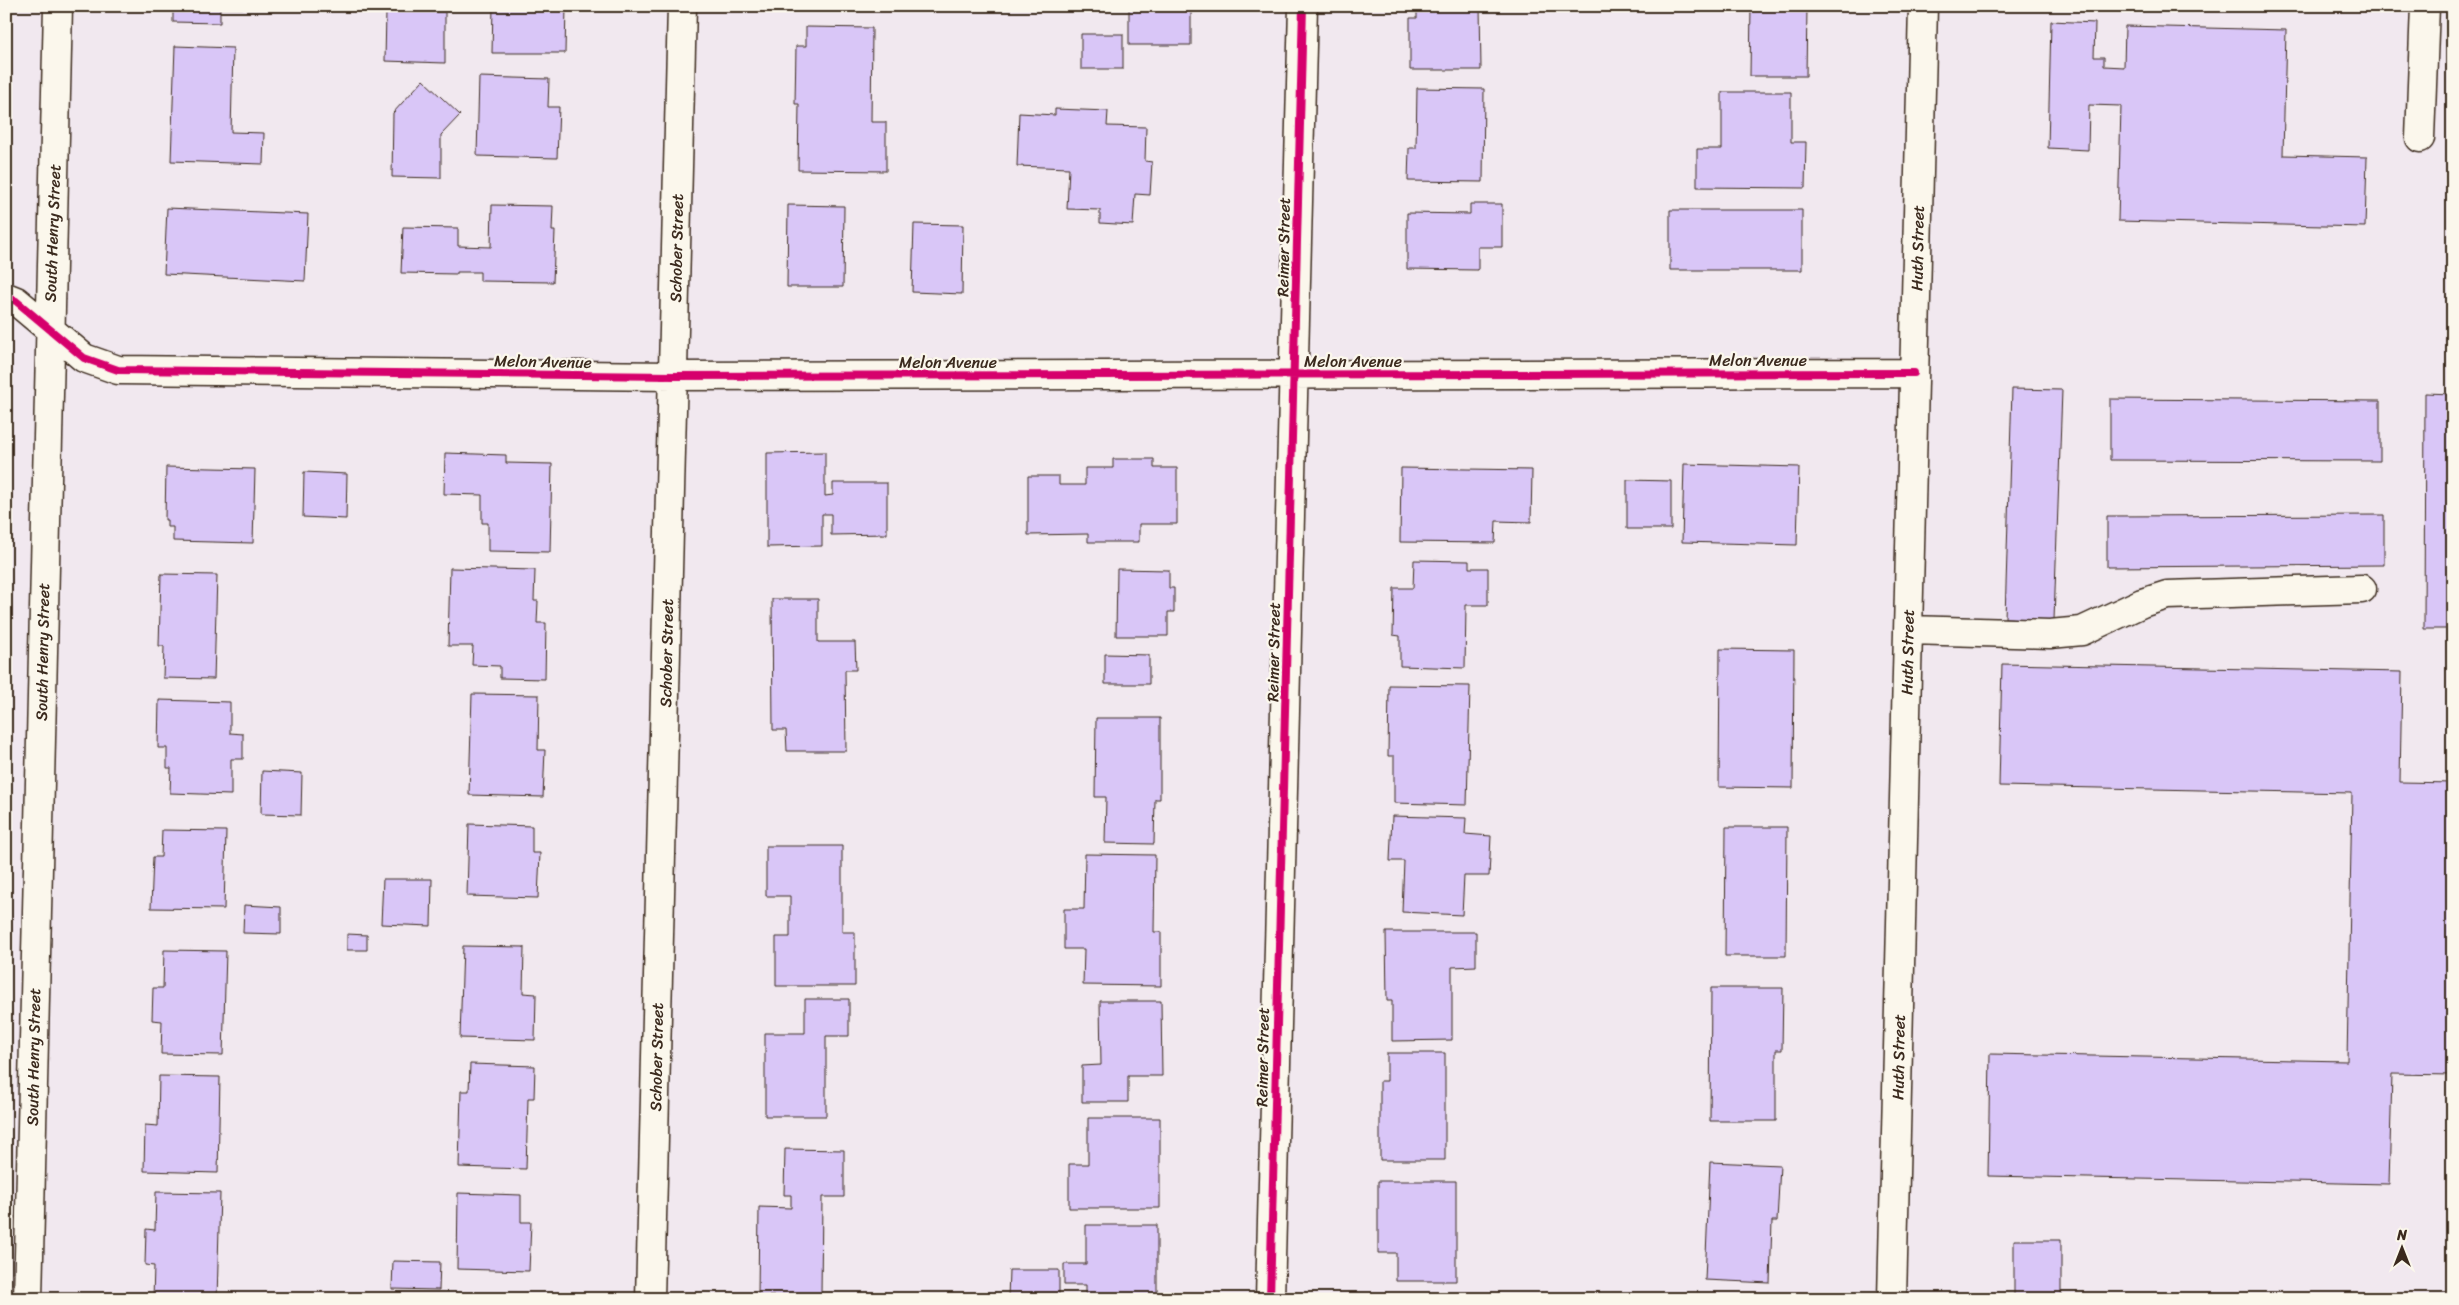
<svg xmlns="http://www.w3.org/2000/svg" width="2459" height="1305" viewBox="0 0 2459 1305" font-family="Sriracha,sans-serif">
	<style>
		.building { fill: #d9c6f7; stroke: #3b2a1e }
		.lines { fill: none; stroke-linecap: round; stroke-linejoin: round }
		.minor-casing { stroke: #3b2a1e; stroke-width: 31 }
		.minor { stroke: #fbf7ec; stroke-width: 28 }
		.cycleway-casing { stroke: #fbf7ec; stroke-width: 11 }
		.cycleway { stroke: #d6006c; stroke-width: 8 }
		.labels { text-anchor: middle; stroke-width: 4.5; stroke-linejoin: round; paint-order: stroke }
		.street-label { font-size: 16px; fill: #3b2a1e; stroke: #fbf7ec }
	</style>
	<rect width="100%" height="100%" fill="#f1e8ef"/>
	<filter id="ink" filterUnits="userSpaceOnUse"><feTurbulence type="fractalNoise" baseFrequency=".02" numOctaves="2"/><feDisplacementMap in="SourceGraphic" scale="10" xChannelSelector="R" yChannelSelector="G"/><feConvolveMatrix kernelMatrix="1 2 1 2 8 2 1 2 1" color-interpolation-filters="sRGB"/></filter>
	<g filter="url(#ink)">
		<path class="building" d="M173,6H248V8H220V23L173,22Z
			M493,6H566L565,53H492Z
			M1129,6H1191V45H1129Z
			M1417,6H1480L1481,70H1410V18H1417Z
			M1751,6H1807L1806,76H1750Z
			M386,12H445V63L385,61Z
			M2051,21L2095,23L2094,57H2104V66L2124,67L2125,26L2286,30L2283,155L2367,157L2365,227L2118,221L2121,106L2089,105L2088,150L2048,148Z
			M806,27L872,28L871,122H886V171L798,170L799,104H795L796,46H806Z
			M1081,34H1123V69H1081Z
			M175,46L233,48L231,132L264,133L263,164L171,161Z
			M479,77L549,79L548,107H559L557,158L477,156Z
			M423,80L460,115L441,135V178L392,177L393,113Z
			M1417,88L1484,89L1483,182L1408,181L1409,148H1416Z
			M1722,92H1791V142H1806L1805,188L1697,187V149H1722Z
			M1055,109L1108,111L1107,126L1146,127L1145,161L1152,162L1150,195L1135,194L1133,225L1100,223V210L1067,209L1069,168L1017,166L1019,113L1055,115Z
			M1470,204H1502V247H1478V270L1407,269V213L1470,214Z
			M492,205L553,206L552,231H555L553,282L480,281V272H457V274L401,273L403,227L458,228V246L491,247Z
			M788,205L844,206L843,287H787Z
			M167,208L308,214L305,281L164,274Z
			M1670,210H1802V270H1670Z
			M914,224L963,225L962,294L912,292Z
			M2012,389L2062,390L2054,620L2005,618Z
			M2425,393L2453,394V629H2424Z
			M2110,399L2380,401V461L2110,460Z
			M825,452V496L833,495V483H887V534L831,535V514H822V546L767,547V453Z
			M445,453L506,455V463L552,464L550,552L488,551V523H482V495L444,494Z
			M1113,459H1154V468H1177V524H1139V542H1088V534L1028,535V476H1059V485H1085V468H1113Z
			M1684,464L1799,467L1797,545L1682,542Z
			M166,467L255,469L253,543L173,541V527H167V520H165Z
			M1401,468L1532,470L1531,522L1496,521L1495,543L1400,542Z
			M304,472L347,474L346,519L303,517Z
			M1627,480L1671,481V529H1627Z
			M2384,515V565L2107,567V516Z
			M1414,560L1469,561V568H1488V605H1466L1465,668L1400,666V636L1393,635L1394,588H1413Z
			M450,568L535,570L534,601H538L537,623H546L545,679L500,678V666L472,665L473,646H448Z
			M1117,569L1169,570V588H1174V612H1168V636H1116Z
			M161,574L217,575L214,679L163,678L164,646H159Z
			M772,599H818V642H855L856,670H845L846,751H787L786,730H773Z
			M1720,649L1794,650L1793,788L1719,787Z
			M1105,654L1149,655V684H1105Z
			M2002,664L2402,672L2400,782L2453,783V1075L2392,1074L2389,1184L1988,1176L1990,1054L2347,1061L2352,793L1999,786Z
			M1389,685L1470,686L1467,805L1394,803V756H1388Z
			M472,694L539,695L538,750H545L543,797L469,795Z
			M159,700L230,702V733L243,734V759H231V795L170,793L171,768H167V748H158Z
			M1096,718H1160V799H1155L1154,844L1105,843L1106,797H1095Z
			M262,771L302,773L301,815L261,814Z
			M1392,816L1466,818L1465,834L1491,836L1489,876H1464L1462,915L1402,912L1404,861H1390Z
			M469,824L532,826V853H540L538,898L467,896Z
			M1726,827H1787L1786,956H1725Z
			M162,830L226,831L224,909L151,908L153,857H161Z
			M766,846H842V932H855V986H776V937H790V896H766Z
			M1085,854L1155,855L1154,932H1161V986L1083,985L1084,949H1064V909H1084Z
			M383,879H432L431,926L381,924Z
			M244,905L281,907V934L243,933Z
			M1386,932H1476V966L1452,967V1040L1392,1041V1001H1387Z
			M347,934L367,935V950H347Z
			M463,946L524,947L523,993L536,994L535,1040L460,1038Z
			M164,950L226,951L223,1055L161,1054L162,1021L152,1020L153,988H163Z
			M1711,988H1783L1782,1050H1776V1121H1710Z
			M805,999H849V1036H826V1116H765V1033H805Z
			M1100,1001H1161L1162,1076H1128V1102H1082V1066L1101,1065Z
			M1387,1053H1445V1160H1380V1081H1387Z
			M470,1064L535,1066L534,1098H528L526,1169L459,1167L461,1091H469Z
			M159,1076L220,1077L218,1173L144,1171L145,1125L158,1126Z
			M1088,1118H1160V1208H1069V1164H1088Z
			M785,1149L844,1150V1197H822L821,1296H758L759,1207L791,1208V1195H784Z
			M1710,1162L1780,1165L1777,1221H1772L1770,1283L1705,1280Z
			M1378,1181H1456V1281H1396V1253H1378Z
			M156,1192L220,1193L217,1299H153L154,1266L145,1265L146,1229L155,1230Z
			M458,1193L521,1195V1222H531L529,1271L457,1269Z
			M1086,1225H1157V1299H1086V1285H1064V1264H1086Z
			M2014,1240H2061V1299H1989V1295H2014Z
			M393,1261L440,1262L439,1290L392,1289Z
			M1009,1270H1059V1299H1008Z"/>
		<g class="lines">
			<g class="minor-casing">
				<path id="minor" d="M2420,138L2425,6
					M6,297L16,301L84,358L118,370L673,376L1914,373
					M1908,630L2050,634L2082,631L2142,603L2167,595L2362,589
					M28,1299L58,6
					M650,1299L682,6
					M1270,1299L1303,6
					M1892,1299L1923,6"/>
			</g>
			<use href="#minor" class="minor"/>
			<g class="cycleway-casing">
				<path id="cycleway" d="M6,297L16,301L84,358L118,370L673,376L1914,373
					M1270,1299L1303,6"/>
			</g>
			<use href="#cycleway" class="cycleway"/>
		</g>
	</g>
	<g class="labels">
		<g class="street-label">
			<text transform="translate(52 233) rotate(-88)" y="6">South Henry Street</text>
			<text transform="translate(1283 247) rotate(-89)" y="6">Reimer Street</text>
			<text transform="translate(676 248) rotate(-89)" y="6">Schober Street</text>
			<text transform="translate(1917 248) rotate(-89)" y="6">Huth Street</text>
			<text x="1758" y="366">Melon Avenue</text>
			<text transform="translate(543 361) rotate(1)" y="6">Melon Avenue</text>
			<text x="1353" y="367">Melon Avenue</text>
			<text x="948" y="368">Melon Avenue</text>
			<text transform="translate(42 652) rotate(-89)" y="6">South Henry Street</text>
			<text transform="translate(1273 652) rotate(-89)" y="6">Reimer Street</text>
			<text transform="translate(1907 652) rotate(-89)" y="6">Huth Street</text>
			<text transform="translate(666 653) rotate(-89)" y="6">Schober Street</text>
			<text transform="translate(33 1057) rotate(-89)" y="6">South Henry Street</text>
			<text transform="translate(656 1057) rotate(-89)" y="6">Schober Street</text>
			<text transform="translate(1262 1057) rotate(-89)" y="6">Reimer Street</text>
			<text transform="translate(1898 1057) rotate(-89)" y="6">Huth Street</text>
		</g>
	</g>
	<rect width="2459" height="1305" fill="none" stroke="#fbf7ec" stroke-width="25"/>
	<rect x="12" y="12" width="2434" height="1280" fill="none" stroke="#3b2a1e" stroke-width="2" filter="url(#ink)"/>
	<g transform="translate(2402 1248)" stroke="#fbf7ec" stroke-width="4" paint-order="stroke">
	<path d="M0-4L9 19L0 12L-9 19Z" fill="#3b2a1e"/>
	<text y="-8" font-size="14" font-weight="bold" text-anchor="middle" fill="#3b2a1e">N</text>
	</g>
</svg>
